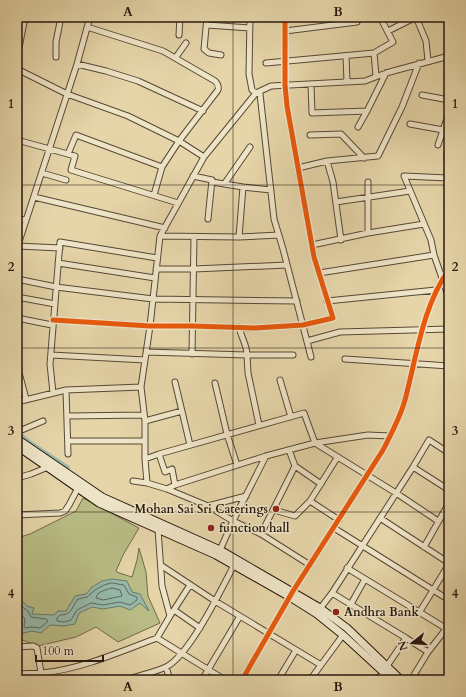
<svg xmlns="http://www.w3.org/2000/svg" width="466" height="697" viewBox="0 0 466 697" font-family="Cardo,serif">
	<style>
		.green { fill: #b9bc85; stroke: #706a4a }
		.water { fill: #96b9aa; stroke: #6a796c }
		.lines { fill: none; stroke-linecap: round; stroke-linejoin: round }
		.shore { stroke: #5f695c; stroke-width: 1 }
		.canal { stroke: #96b9aa; stroke-width: 4.5 }
		.minor-casing { stroke: #574835; stroke-width: 7 }
		.secondary-casing { stroke: #28190e; stroke-width: 9 }
		.minor { stroke: #eee4c7; stroke-width: 5 }
		.secondary { stroke: #eee4c7; stroke-width: 7 }
		.cycleway-casing { stroke: #eee4c7; stroke-width: 8 }
		.cycleway { stroke: #e8590c; stroke-width: 5 }
		.grid { fill: none; stroke: #28190e; stroke-width: 1; stroke-opacity: 0.55 }
		.poi-dot { fill: #8f2418; stroke: #eee4c7; stroke-width: 1.5 }
		.labels { text-anchor: middle; stroke-width: 3; stroke-linejoin: round; paint-order: stroke }
		.poi-label { font-size: 12px; font-weight: bold; fill: #28190e; stroke: #eee4c7; text-anchor: start }
		.neatline { fill: none; stroke: #28190e; stroke-width: 1.5 }
		.grid-label { font-size: 13px; text-anchor: middle; font-weight: bold; fill: #28190e }
	</style>
	<rect width="100%" height="100%" fill="#e5d5a9"/>
	<filter id="stains"><feTurbulence type="fractalNoise" baseFrequency=".005" numOctaves="4"/><feColorMatrix values="0 0 0 0 .2 0 0 0 0 .09 0 0 0 0 .02 0 0 0 .5 -.17"/></filter>
	<radialGradient id="worn" r=".72"><stop offset=".6" stop-color="#630" stop-opacity="0"/><stop offset="1" stop-color="#630" stop-opacity=".3"/></radialGradient>
	<path class="green" d="M83,498L139,528L123,555L116,571L119,573L132,577L137,560L139,548L146,572L148,596L160,623L118,642L96,627L76,637L38,646L17,638V538L30,534L76,511Z"/>
	<path class="water" d="M112,579L127,581L132,592L140,594L149,611L140,603L130,610L120,606L103,609L92,607L79,613L75,624L64,626L50,625L41,633L32,631L20,634L18,624L22,622L17,616V596L27,606L34,608L32,614L54,615L58,611H66L75,596L86,594L92,587L102,581Z"/>
	<g class="lines">
		<path class="shore" d="M112,583L124,585L129,594L137,597V600L130,605L120,602L103,605L91,603L77,610L71,620L64,622L57,621V618L60,615C72,615 71,608 78,599L87,597L95,590L104,585Z
			M112,588L120,590L122,596L103,600L96,598C97,591 106,590 112,588Z
			M17,603L28,611L31,617L46,619L48,621L40,628L32,627L25,628L24,626L25,619L21,614L17,613"/>
		<path class="canal" d="M17,433L33,445L68,468"/>
		<g class="minor-casing">
			<path id="minor" d="M207,17L204,49L209,53L221,55
				M416,17L426,41L428,61
				M207,25L250,28
				M87,27L163,51L215,81C218,84 219,86 218,90L179,141L162,167L154,195
				M285,31L357,22L356,17
				M388,31L416,17
				M179,35L180,17
				M374,53L376,76
				M346,56L347,82
				M56,57V42L61,17
				M176,57L186,43
				M17,58L25,17
				M266,63L374,53L393,42L380,17
				M77,64L106,71L138,81L203,111
				M17,69L67,94L128,116L179,141L204,157
				M311,84L312,113L367,111L358,127
				M422,95L449,100
				M367,111L386,73
				M410,124L443,130L449,113
				M310,135L341,134L364,158
				M17,140L75,156L71,170L178,203
				M438,145L443,130L449,131
				M68,154L76,135L162,167
				M447,154L448,178
				M298,168L327,161
				M42,173L66,180
				M193,176L212,180L208,219
				M212,182L243,187
				M368,182V233
				M225,183L250,147
				M449,185L448,178L404,176L431,240L434,255L449,298
				M34,197L165,228
				M336,202L410,191
				M17,219L26,220
				M160,236L239,237L243,187L271,190
				M239,237L279,235
				M341,240L333,182L327,161L378,156L402,107L419,63
				M312,245L368,233L424,224
				M17,246L60,248
				M17,248L77,64L90,17
				M58,263L155,278
				M156,269H194L287,265
				M319,273L434,255
				M17,279L56,287L153,299L297,301
				M17,297L55,304
				M327,301L436,290
				M17,318L52,325
				M53,320L150,326H192L255,328L303,325L333,318L314,257L287,106L285,85V17
				M239,327C241,337 247,345 247,355H293
				M307,341L340,332L449,329
				M146,352L247,355L248,373L259,425
				M192,354L194,237
				M51,355L145,360
				M311,357L283,249L274,219L260,94L256,93L271,86L365,81L386,73L449,56
				M17,358L18,369L26,399
				M345,359L449,366
				M280,380L291,417
				M175,382L190,445
				M215,383L227,434L237,465
				M66,390L68,454
				M53,393L50,364L60,242L157,258
				M17,402L66,390L141,387
				M68,416L144,415
				M145,421L182,411
				M17,432L43,421
				M68,441H145
				M315,443L396,493L438,521
				M315,443L368,435L390,436
				M289,450L295,466L321,484
				M159,454L304,413L315,443L266,456L175,485L167,489
				M337,458L310,501L339,520
				M145,459L159,454L165,472L172,469L175,485
				M413,467L449,490
				M17,478L31,474L48,467
				M133,481L147,483L167,489L208,506L233,521L261,534L310,565
				M147,483L145,459V421L141,387L150,326L160,236L204,157L256,93L252,90L249,74L250,17
				M208,506L246,496
				M274,510L295,516L310,501
				M17,515L60,513L65,511L69,505L78,488
				M380,518L449,563
				M334,528L449,600
				M158,529L162,586L170,616
				M261,534L295,466
				M424,547L449,503
				M220,550L233,521L266,456
				M162,566L215,601L321,665
				M347,568L447,629
				M332,593L406,638L387,666
				M351,604L365,579
				M174,610L200,628
				M319,610L332,593L413,467L429,440L449,453
				M419,613L449,564
				M157,638L170,616L190,585
				M406,638L428,652
				M17,647L33,646L37,648L41,673
				M166,667L170,680
				M17,674C25,673 34,674 42,673C81,669 120,652 157,638L225,680
				M124,680C137,676 153,673 166,667C189,656 221,590 234,565
				M202,680L240,616
				M242,680L293,591L383,450C391,434 400,418 405,400C416,359 423,304 449,270
				M278,680L296,650
				M310,680L343,635
				M371,680L386,674
				M411,680L428,652L449,625"/>
		</g>
		<g class="secondary-casing">
			<path id="secondary" d="M17,439L102,497L220,550L320,608L347,628L401,680
				M17,446L99,503L216,555L290,597L317,614L343,635L392,680"/>
		</g>
		<use href="#minor" class="minor"/>
		<use href="#secondary" class="secondary"/>
		<g class="cycleway-casing">
			<path id="cycleway" d="M53,320L150,326H192L255,328L303,325L333,318L314,257L287,106L285,85V17
				M242,680L293,591L383,450C391,434 400,418 405,400C416,359 423,304 449,270"/>
		</g>
		<use href="#cycleway" class="cycleway"/>
	</g>
	<path class="grid" d="M233,17V680M17,185H449M17,348H449M17,512H449"/>
	<g class="poi-dot">
		<circle cx="276" cy="509" r="4"/>
		<circle cx="211" cy="528" r="4"/>
		<circle cx="336" cy="612" r="4"/>
	</g>
	<g class="labels">
		<g class="poi-label">
			<text x="268" y="513" text-anchor="end">Mohan Sai Sri Caterings</text>
			<text x="219" y="532">function hall</text>
			<text x="344" y="616">Andhra Bank</text>
		</g>
	</g>
	<rect width="466" height="697" fill="none" stroke="#e5d5a9" stroke-width="44"/>
	<g transform="translate(412 643) rotate(253)" stroke="#eee4c7" stroke-width="3" paint-order="stroke">
	<path d="M0-3L7 15L0 10L-7 15Z" fill="#28190e"/>
	<text y="-6" font-size="11" font-weight="bold" text-anchor="middle" fill="#28190e">N</text>
	</g>
	<path d="M36 655v6h67v-6" fill="none" stroke="#28190e" stroke-width="2"/>
	<text x="42" y="655" font-size="12" fill="#28190e" stroke="#eee4c7" stroke-width="3" paint-order="stroke">100 m</text>
	<rect x="22" y="22" width="422" height="653" class="neatline"/>
	<g class="grid-label">
		<text x="128" y="16">A</text>
		<text x="338" y="16">B</text>
		<text x="11" y="108">1</text>
		<text x="455" y="108">1</text>
		<text x="11" y="271">2</text>
		<text x="455" y="271">2</text>
		<text x="11" y="435">3</text>
		<text x="455" y="435">3</text>
		<text x="11" y="598">4</text>
		<text x="455" y="598">4</text>
		<text x="128" y="691">A</text>
		<text x="338" y="691">B</text>
	</g>
	<rect width="100%" height="100%" filter="url(#stains)"/>
	<rect width="100%" height="100%" fill="url(#worn)"/>
</svg>
